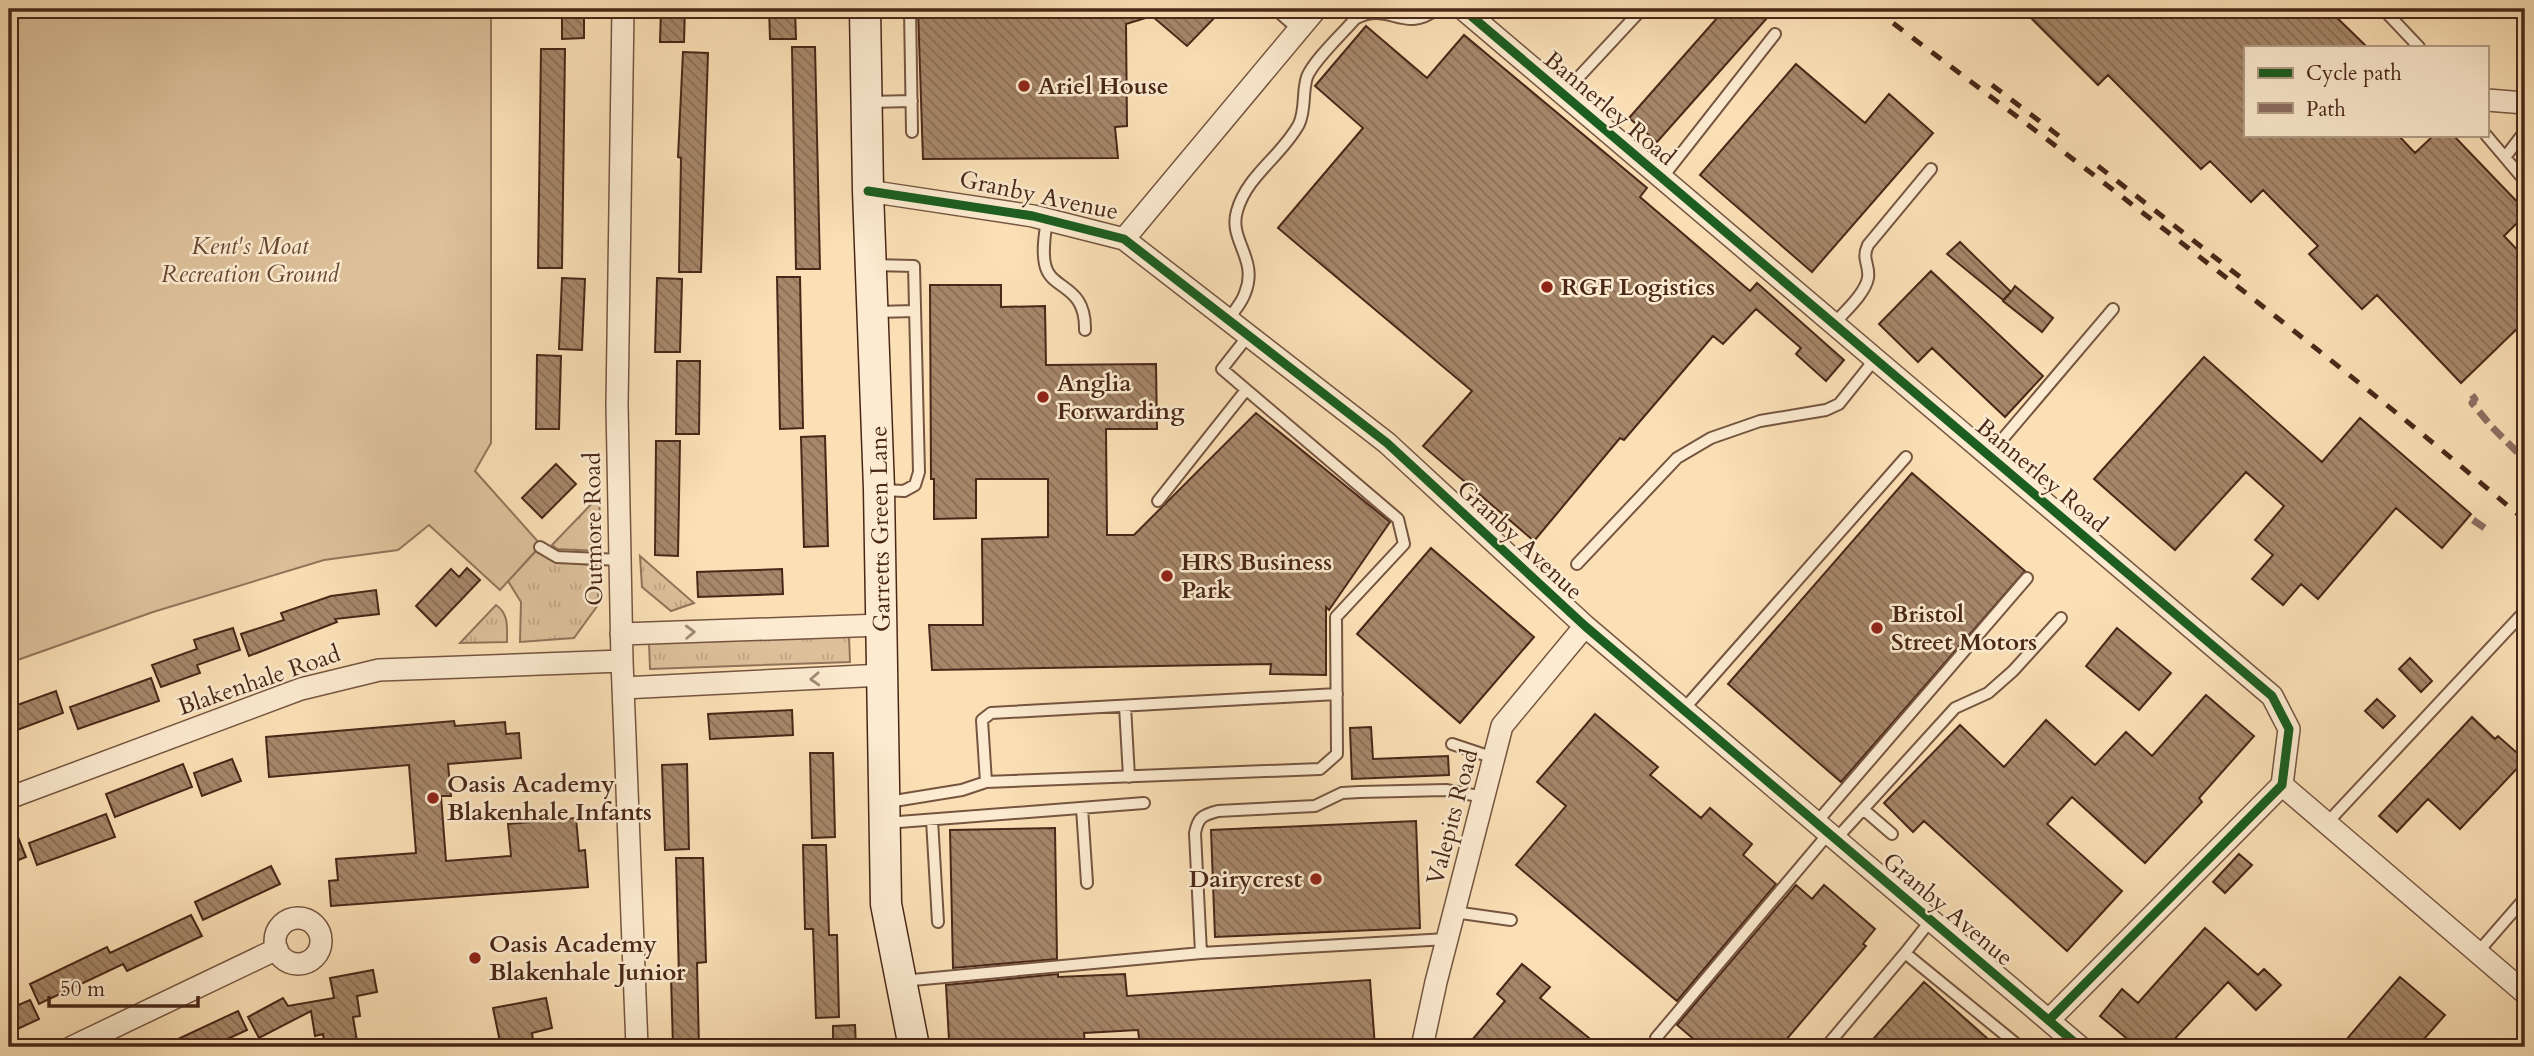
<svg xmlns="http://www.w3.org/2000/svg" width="2534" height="1056" viewBox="0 0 2534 1056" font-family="Cardo,serif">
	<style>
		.grass { fill: url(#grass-tufts); stroke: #93745a; stroke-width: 2 }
		.park { fill: #ddc19b; stroke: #93745a; stroke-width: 2 }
		.building { fill: url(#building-back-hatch); stroke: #492718; stroke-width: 2 }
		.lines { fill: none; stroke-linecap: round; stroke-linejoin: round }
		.lane-casing { stroke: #765540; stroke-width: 14 }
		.street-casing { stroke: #765540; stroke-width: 24 }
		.secondary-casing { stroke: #492718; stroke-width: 33 }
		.lane { stroke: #fcebd0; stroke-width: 10 }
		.street { stroke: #fcebd0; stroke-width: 21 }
		.secondary { stroke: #fcebd0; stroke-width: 30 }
		.rail { stroke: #492718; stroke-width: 5; stroke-dasharray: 12 12; stroke-linecap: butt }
		.quiet { stroke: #8d6e63; stroke-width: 7; stroke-dasharray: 14 7; stroke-linecap: butt }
		.cycleway-casing { stroke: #fcebd0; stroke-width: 13 }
		.cycleway { stroke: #1b5e20; stroke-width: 9 }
		.oneway { stroke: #a28974 }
		.poi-dot { fill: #8f2418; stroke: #fcebd0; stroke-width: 2.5 }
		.labels { text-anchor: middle; stroke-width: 5; stroke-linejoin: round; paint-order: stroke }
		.poi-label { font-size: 24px; font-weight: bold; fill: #492718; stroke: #fcebd0; text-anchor: start }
		.street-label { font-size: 24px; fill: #492718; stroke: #fcebd0 }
		.park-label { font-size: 24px; font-style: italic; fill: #674632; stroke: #fcebd0 }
	</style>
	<defs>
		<pattern id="grass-tufts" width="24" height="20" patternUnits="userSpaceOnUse" patternTransform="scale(1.75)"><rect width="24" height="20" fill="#ddc19b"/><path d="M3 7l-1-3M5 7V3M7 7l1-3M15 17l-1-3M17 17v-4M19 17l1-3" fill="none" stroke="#bfa685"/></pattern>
		<pattern id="building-back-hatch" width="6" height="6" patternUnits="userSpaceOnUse" patternTransform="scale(1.75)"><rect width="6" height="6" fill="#a6876a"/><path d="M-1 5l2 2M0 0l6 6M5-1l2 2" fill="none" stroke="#896e56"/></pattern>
	</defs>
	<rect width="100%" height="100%" fill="#fbe0b6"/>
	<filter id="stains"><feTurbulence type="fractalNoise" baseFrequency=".00286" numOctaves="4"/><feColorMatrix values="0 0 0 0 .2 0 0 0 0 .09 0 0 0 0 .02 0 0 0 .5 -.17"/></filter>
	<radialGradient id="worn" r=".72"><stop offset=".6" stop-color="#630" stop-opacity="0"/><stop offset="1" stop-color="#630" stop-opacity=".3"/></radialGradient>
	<path class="grass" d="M600,495L598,551L557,549L552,545Z
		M537,550C556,565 576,564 599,565L598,605L574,638L520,642L521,602L508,581Z
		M640,556L694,603L671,611L642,587Z
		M496,605C509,614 507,627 507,642L460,643Z
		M849,636L850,662L650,669L649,643Z"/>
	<path class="park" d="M9,9H491V443L475,471L541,545L500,590L429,525L398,550L324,560L153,612L9,663Z"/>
	<path class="building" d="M562,9H584V38L562,39Z
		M661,9H685L684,42H660Z
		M769,9H795L796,39H770Z
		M918,9H1223L1187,46L1152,16L1126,24L1127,126L1115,127L1118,158L923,159Z
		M1725,9H1775L1657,142L1629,118Z
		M2022,9H2328L2367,47H2245V135H2398L2415,153L2434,135H2453L2525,210V215L2504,236L2525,258V321L2461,383L2377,295L2362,309L2309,254L2318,246L2263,190L2251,202L2210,161L2201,169L2108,75L2098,85Z
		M1366,26L1427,78L1464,35L1647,188L1640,197L1750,291L1757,283L1844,360L1826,381L1796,354L1801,348L1756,309L1723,344L1713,336L1624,440L1620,438L1534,541L1423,446L1472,391L1278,228L1363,128L1315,86Z
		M792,47H815L820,269H796Z
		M541,49H565L562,268H538Z
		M683,52L708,53L701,272H679L681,158L678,157Z
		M1796,64L1865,123L1889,94L1933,133L1812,272L1700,175Z
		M1960,242L2011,292L2015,286L2053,318L2042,332L2003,301L2011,292L2003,300L1947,254Z
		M1931,271L2043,376L2005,417L1932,348L1918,362L1879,324Z
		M777,277H800L803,428L780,429Z
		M562,278L585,279L582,350L559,349Z
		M657,278L682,279L680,352H655Z
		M930,285H1001V307L1045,306L1046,365L1156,364L1157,429H1106L1107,535H1134L1256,413L1390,522L1329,610L1326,607V675L1270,674L1271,664L932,670L929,625H983L982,539L1048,537V479H976V518L934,519V479H931Z
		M537,355L561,356L559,429H536Z
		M2204,357L2322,462L2360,418L2471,514L2442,548L2396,508L2318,599L2301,584L2283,605L2252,579L2273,555L2255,540L2284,506L2246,472L2175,550L2094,479Z
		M677,361H700L699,434H676Z
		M825,436L828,546L804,547L801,437Z
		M656,441H680L678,556L655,555Z
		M556,464L576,484L542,518L522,498Z
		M1912,473L2025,571L1841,782L1728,684Z
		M1431,548L1534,637L1460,723L1357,634Z
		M467,568L480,580L436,626L416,606L451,569L459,577Z
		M782,569L783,594L698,597L697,572Z
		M376,590L379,614L335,619L337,622L249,656L241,634L284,620L281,613L331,596Z
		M233,628L240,650L197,665L200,673L161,687L152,665L197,649L194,640Z
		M2117,628L2171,673L2139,710L2086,666Z
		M2410,658L2432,681L2421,692L2399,669Z
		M151,678L159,701L78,729L70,707Z
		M56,691L63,713L9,733V708Z
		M2206,695L2254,736L2199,798L2202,802L2145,863L2072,797L2047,824L2122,891L2067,951L1924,821L1913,832L1884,803L1960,725L2004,767L2046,720L2095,765L2126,732L2152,756Z
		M2377,699L2395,716L2383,728L2365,711Z
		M792,710L793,735L710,739L708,714Z
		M1595,714L1658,767L1650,775L1701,818L1710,808L1752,844L1743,855L1776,884L1677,1001L1516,865L1566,806L1537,782Z
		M2472,717L2495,739L2498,736L2525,760L2460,829L2428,799L2397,832L2379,816Z
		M454,721L455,726L505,722L506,734L519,733L521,758L448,764L451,796H441L446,861L511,856L508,824L576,818L579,851L585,850L588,887L331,906L329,881L338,880L336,859L416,853L409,765L269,777L266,737Z
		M1371,727L1373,759L1448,756L1449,775L1352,779L1350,728Z
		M810,753H833L835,837L812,838Z
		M232,759L241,781L202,796L194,773Z
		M183,764L192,787L115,817L106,794Z
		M687,764L689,849L665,850L662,765Z
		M106,814L115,837L37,865L29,843Z
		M9,815L26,857L9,864Z
		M1416,821L1420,928L1215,937L1211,830Z
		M1055,828L1057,959L953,968L950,830Z
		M803,845H826L829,935H837L839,1017L816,1018L813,929H805Z
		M2239,854L2252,865L2225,893L2213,882Z
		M676,858H703L706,962L697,963L699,1047H673L671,977H679Z
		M271,866L280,884L203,920L195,902Z
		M1796,885L1812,899L1824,885L1875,929L1863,944L1866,946L1780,1047H1703L1677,1025Z
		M191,915L202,936L127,971L123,964L39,1004L30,984L107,947L110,953Z
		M2205,928L2258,975L2264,969L2281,985L2256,1010L2228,982L2167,1047H2137L2100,1016L2122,989L2138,1003Z
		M1522,964L1550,987L1540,998L1600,1047H1466L1505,1001L1497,994Z
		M373,970L377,992L357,996L360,1016L353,1017L358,1047H325L323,1034L315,1036L311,1011L259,1038L248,1017L283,998L288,1006L334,998L330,978Z
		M1058,974V977L1125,974L1127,996L1370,980L1375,1047H1140L1138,1030L1084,1033L1085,1047H957V1039L949,1040L946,985Z
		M2400,977L2445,1015L2417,1047H2340Z
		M1924,982L1997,1047H1866Z
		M546,998L552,1028L532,1033L534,1047H501L493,1008Z
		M30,1000L39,1019L9,1033V1009Z
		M238,1011L247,1030L210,1047H161Z
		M855,1025L856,1047H833V1026Z"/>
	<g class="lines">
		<g class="lane-casing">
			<path id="lane" d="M910,9L912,132
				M1275,9L1298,29
				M2383,9L2419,47
				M1563,94L1642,9
				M869,102L912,101
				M2486,135L2525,181
				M2506,156L2525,131
				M1662,178L1775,34
				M1047,220C1045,233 1042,250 1045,264C1050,291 1086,283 1085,330
				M873,265L914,266L919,472L915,485L904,491L882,490
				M876,312L915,311
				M1228,320C1233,312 1242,303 1245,293C1259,259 1228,240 1237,211C1247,175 1282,156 1299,124C1306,109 1302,92 1307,77C1313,61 1343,33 1355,19C1389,0 1403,35 1437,9
				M1834,324C1844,312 1865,294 1868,278C1870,264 1861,260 1868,245L1931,169
				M1989,455L2113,309
				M1158,501L1246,390
				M540,547L557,557L620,560
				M1577,564L1677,458L1711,438L1760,421L1826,410L1839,404L1875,359
				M1125,706L1129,777
				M1683,710L1906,457
				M1452,744L1494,758
				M986,782L982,720L991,713L1337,694
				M888,802L962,790L986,782L1320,769L1337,754L1336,617L1404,544L1398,519L1222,369L1248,336
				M1082,808L1087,883
				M1863,809L1892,834
				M932,820L938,922
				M886,823L1144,803
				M1816,823L2027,578
				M2327,823L2525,611
				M1836,839L1955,708L1988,693L2013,671L2061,618
				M1454,912L1511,920
				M2478,952L2525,898
				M1201,953L1195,833C1198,817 1203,815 1218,811L1315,806L1342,793L1360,792L1446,790L1484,797
				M1905,953L1931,920
				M902,981L1201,953L1447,939
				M1656,1038L1829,833
				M1826,1047L1905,953L2020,1047"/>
		</g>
		<g class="street-casing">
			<path id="street" d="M623,9L617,405L622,661L637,1047
				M1463,9L2272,696L2289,729L2282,785L2049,1020
				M2487,100L2525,103
				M868,191L1033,216L1124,239L1387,443L1585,626L2080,1047
				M1124,239L1316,9
				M621,634L882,625
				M623,688L883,675
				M2282,785L2525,993
				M9,798L301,689L379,670L622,661
				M275 941a23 23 0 1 1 46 0a23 23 0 1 1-46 0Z
				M72,1047L277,949
				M1422,1047L1436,982L1502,726L1585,626"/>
		</g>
		<g class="secondary-casing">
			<path id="secondary" d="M865,9L868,191L879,489L886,904L914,1047"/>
		</g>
		<use href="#lane" class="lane"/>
		<use href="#street" class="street"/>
		<use href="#secondary" class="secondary"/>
		<path class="rail" d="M1874,9C2051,141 2227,276 2399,415C2441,449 2483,485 2525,520
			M1992,85L2059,136
			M2098,166L2249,284"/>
		<path class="quiet" d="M2472,395L2475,399L2472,403L2492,427L2525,460
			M2473,520L2486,529"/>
		<g class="cycleway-casing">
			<path id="cycleway" d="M1463,9L2272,696L2289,729L2282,785L2049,1020
				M868,191L1033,216L1124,239L1387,443L1585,626L2080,1047"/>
		</g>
		<use href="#cycleway" class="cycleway"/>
	</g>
	<defs><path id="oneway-chevron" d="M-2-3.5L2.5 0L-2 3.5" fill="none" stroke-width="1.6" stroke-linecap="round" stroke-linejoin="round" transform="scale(1.75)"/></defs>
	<g class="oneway">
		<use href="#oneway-chevron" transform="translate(690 632) rotate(-2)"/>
		<use href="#oneway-chevron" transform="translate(815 679) rotate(177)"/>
	</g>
	<g class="poi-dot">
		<circle cx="1024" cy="86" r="7"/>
		<circle cx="1547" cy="287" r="7"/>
		<circle cx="1043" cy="397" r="7"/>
		<circle cx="1167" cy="576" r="7"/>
		<circle cx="1877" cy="628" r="7"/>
		<circle cx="433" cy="798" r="7"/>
		<circle cx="1316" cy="879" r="7"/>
		<circle cx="475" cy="958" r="7"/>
	</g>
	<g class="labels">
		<g class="poi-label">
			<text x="1038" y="94">Ariel House</text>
			<text x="1561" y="295">RGF Logistics</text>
			<text x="1057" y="391">Anglia<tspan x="1057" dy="28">Forwarding</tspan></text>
			<text x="1181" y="570">HRS Business<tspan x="1181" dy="28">Park</tspan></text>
			<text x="1891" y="622">Bristol<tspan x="1891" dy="28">Street Motors</tspan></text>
			<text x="447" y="792">Oasis Academy<tspan x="447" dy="28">Blakenhale Infants</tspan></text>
			<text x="1302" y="887" text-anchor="end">Dairycrest</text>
			<text x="489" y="952">Oasis Academy<tspan x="489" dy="28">Blakenhale Junior</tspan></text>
		</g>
		<g class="street-label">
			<text transform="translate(1610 108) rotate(40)" y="8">Bannerley Road</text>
			<text transform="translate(1039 195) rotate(12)" y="8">Granby Avenue</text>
			<text transform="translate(2042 475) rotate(40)" y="8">Bannerley Road</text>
			<text transform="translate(593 529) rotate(-91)" y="8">Outmore Road</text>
			<text transform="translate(880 529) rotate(-91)" y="8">Garretts Green Lane</text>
			<text transform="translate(1520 540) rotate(43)" y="8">Granby Avenue</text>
			<text transform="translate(259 680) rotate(-19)" y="8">Blakenhale Road</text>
			<text transform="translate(1452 817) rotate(-75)" y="8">Valepits Road</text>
			<text transform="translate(1948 909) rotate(40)" y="8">Granby Avenue</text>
		</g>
		<g class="park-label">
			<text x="250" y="254">Kent's Moat<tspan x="250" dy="28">Recreation Ground</tspan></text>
		</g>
	</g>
	<rect width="2534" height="1056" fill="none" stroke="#fbe0b6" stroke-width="35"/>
	<rect x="10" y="10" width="2513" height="1035" fill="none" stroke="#492718" stroke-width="3.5"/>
	<rect x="18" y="18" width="2499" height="1021" fill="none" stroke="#492718" stroke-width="2"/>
	<rect x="2244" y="46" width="245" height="91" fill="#fcebd0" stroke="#b49d86" stroke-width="2"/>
	<rect x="2258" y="68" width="35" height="10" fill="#1b5e20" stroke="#b49d86" stroke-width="2"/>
	<text x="2306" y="80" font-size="21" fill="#492718">Cycle path</text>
	<rect x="2258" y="103" width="35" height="10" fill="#8d6e63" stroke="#b49d86" stroke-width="2"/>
	<text x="2306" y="116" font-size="21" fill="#492718">Path</text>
	<path d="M49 996v10h149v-10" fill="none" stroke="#492718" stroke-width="3.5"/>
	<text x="60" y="996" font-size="21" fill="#492718" stroke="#fcebd0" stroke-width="5" paint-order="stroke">50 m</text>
	<rect width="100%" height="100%" filter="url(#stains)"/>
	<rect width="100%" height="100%" fill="url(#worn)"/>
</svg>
